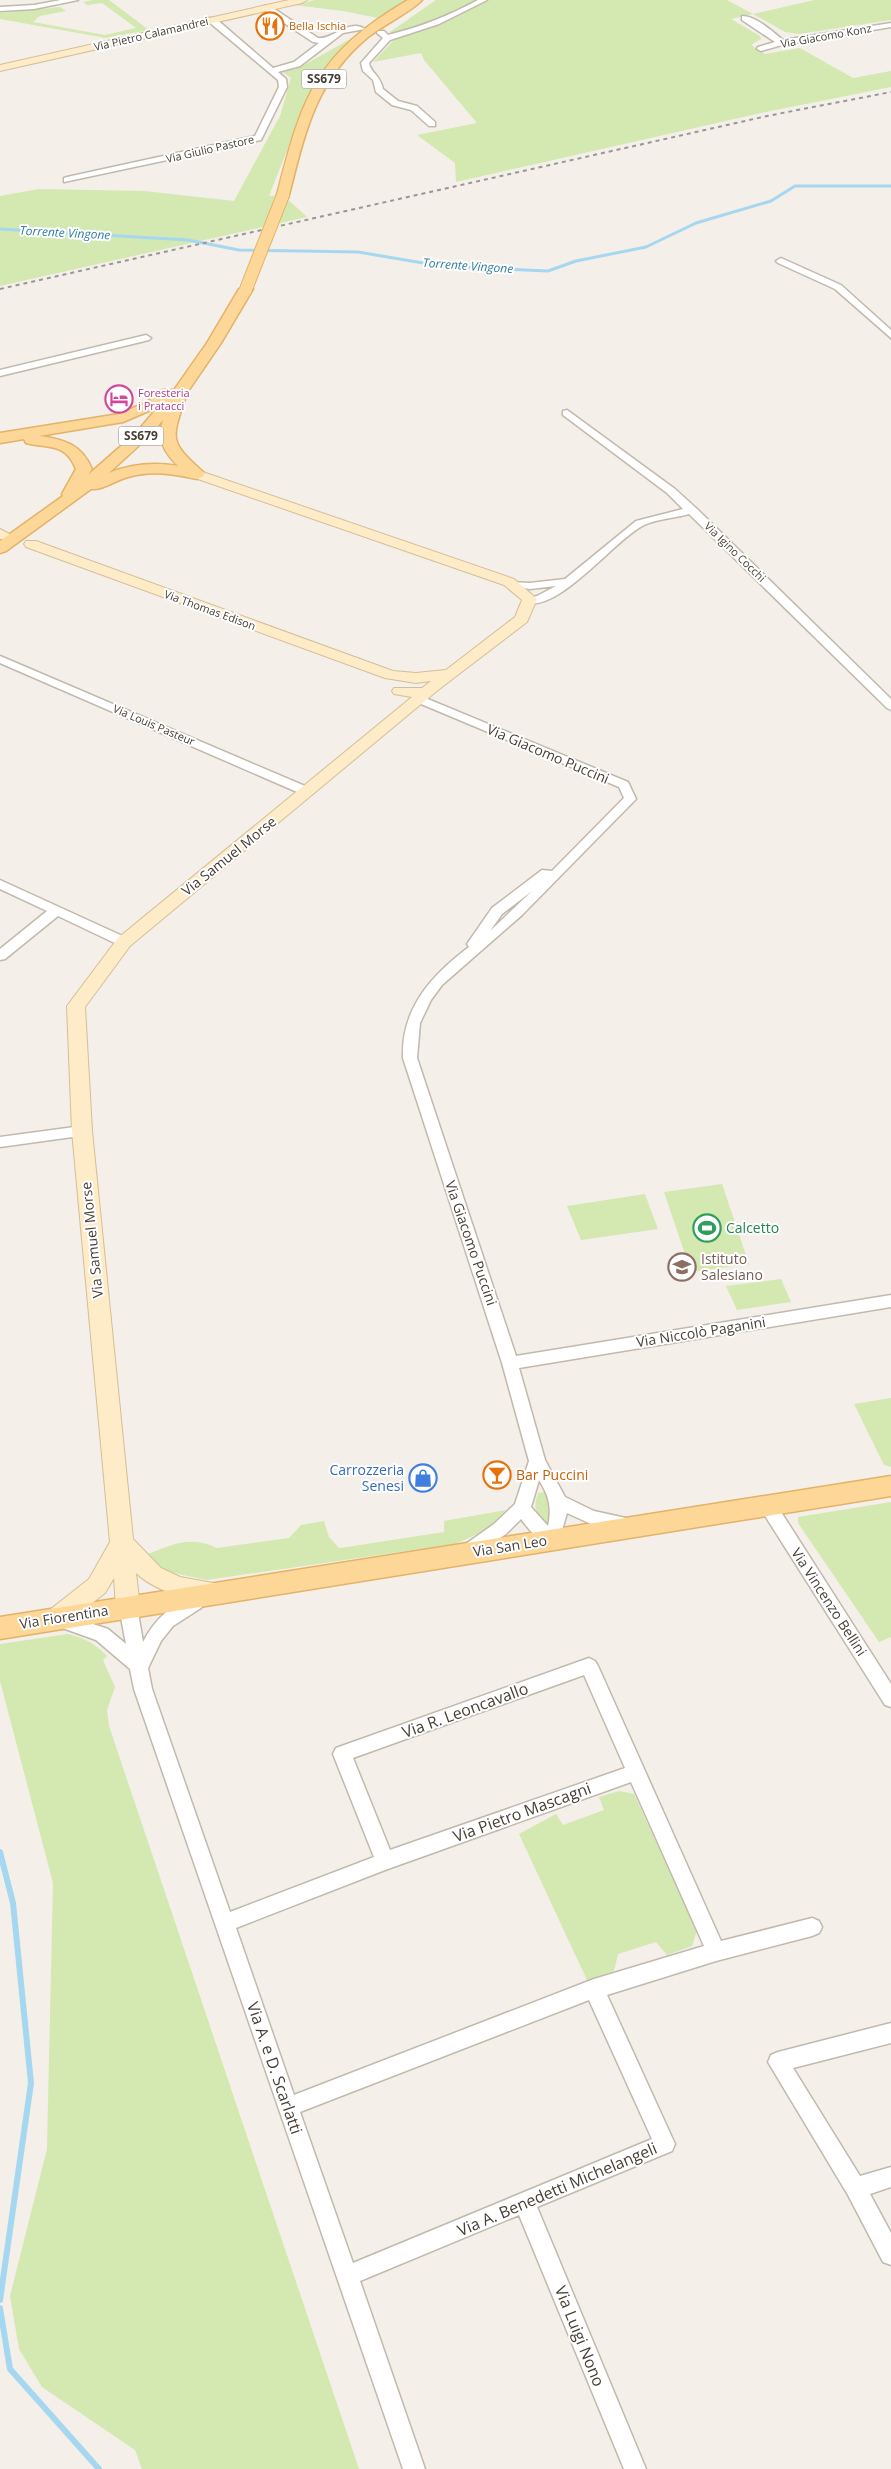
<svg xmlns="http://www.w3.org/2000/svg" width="891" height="2469" viewBox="0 0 891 2469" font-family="'Open Sans',sans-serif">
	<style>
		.green { fill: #d4e8b1 }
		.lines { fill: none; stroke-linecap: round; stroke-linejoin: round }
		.stream-far1 { stroke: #a5d8f0; stroke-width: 3 }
		.stream { stroke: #a5d8f0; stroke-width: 6 }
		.street-casing { stroke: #c2b9ad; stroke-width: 3 }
		.secondary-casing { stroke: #d3be98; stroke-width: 2 }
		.primary-casing { stroke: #e3b267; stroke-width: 3 }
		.street { fill: #fff; fill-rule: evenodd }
		.secondary { fill: #feecc8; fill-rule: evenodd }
		.primary { fill: #fdd798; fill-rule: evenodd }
		.rail { stroke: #979797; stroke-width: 2; stroke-dasharray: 4 4; stroke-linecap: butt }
		.primary-bridge-casing { stroke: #e3b267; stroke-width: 14; stroke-linecap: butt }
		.primary-bridge { stroke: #fdd798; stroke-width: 12 }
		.labels { text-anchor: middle; stroke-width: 4; stroke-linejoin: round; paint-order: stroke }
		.far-food-label { font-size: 11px; fill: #c56008; stroke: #fff; text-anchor: start }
		.far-street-label { font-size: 11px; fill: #473f37; stroke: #fff }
		.far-hotel-label { font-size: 11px; fill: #b23c85; stroke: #fff; text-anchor: start }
		.shield { fill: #fff; stroke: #7e7973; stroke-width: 1 }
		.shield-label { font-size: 12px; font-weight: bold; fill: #473f37 }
		.far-water-label { font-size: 12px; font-style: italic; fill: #2d7ca3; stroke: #fff }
		.street-label { font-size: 14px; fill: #473f37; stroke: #fff }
		.leisure-label { font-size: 14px; fill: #27864d; stroke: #fff; text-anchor: start }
		.education-label { font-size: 14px; fill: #785e54; stroke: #fff; text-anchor: start }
		.shop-label { font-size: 14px; fill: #366cbe; stroke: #fff; text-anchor: end }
		.food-label { font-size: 14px; fill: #c56008; stroke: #fff; text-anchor: start }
		.near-street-label { font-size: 16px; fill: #473f37; stroke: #fff }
	</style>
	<rect width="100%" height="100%" fill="#f4efe8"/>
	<path class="green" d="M93,0H109L149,30L106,38L0,19V13L60,7L66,11L40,16L33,22L105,35L136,28L102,3L87,5L83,2Z
		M315,0H408L378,18L343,11L294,5Z
		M436,0H727L753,14L814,0H891V20L799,34L785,32L753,14L731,19L760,36L761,39L751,45L765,54L800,48L853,78L891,71V87L761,113L456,182L455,163L417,135L477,123L424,60L421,53L373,62L395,39L390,32Z
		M352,38L319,76L306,102L269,196L283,195L307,217L0,286V196L39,189L144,191L234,201L280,116L291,78L283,72L304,65Z
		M722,1184L749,1264L691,1272L664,1192Z
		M645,1194L658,1229L581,1240L567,1206Z
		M781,1279L791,1302L737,1310L726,1286Z
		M891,1398V1467L884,1465L854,1404Z
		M545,1492L551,1515L546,1523C535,1512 533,1508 538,1493Z
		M891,1502V1637L879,1642L798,1523V1517Z
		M506,1510C491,1528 476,1536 454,1544L207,1580L164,1571L143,1556C169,1546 189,1534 217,1548L289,1538L301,1525L324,1521L329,1537L339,1548L347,1547L444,1532V1521Z
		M68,1634C84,1638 95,1643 107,1656L103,1660L115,1687L107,1710L109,1726L359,2469H142L135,2450L42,2387L19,2349L10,2296L47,2149L53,1883L0,1681V1644Z
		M619,1791L634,1794L697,1931L692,1946L667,1955L656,1942L618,1954L614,1971L587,1980L519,1834L556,1814L563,1825L604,1810L599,1797Z"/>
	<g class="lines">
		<path class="stream-far1" d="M0,229L188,240L239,250L358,252L441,266L548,271L576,261L646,247L696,223L771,201L795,186H891"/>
		<path class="stream" d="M0,1852L13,1903L31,2083L0,2300
			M0,2308L10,2369L99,2469"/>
		<g class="street-casing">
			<path id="street" d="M61,0H78L34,9L0,11V7L34,5Z
				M478,0H487L439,24L390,40L369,63C371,73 380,75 383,89L398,101L417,106L435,122V126H429L411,110L392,105L376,92L373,80L363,71L361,63L383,38L377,33L378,31H384L388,35C420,27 449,16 478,0Z
				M264,6H270L318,38C333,40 349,18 365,29L343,33L300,66L278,72L286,79L287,87L261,140L64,182V178L67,177L255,136L279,87L278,80L209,22V18H215L273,68L294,62L319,43L313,42L264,10Z
				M742,16C756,16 773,32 783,40L891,23V27L782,45L761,51L757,49L758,47L775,42L742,20Z
				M781,258L841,285L891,330V338L835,289L778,263L776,261Z
				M146,335L151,338L149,340L0,376V370Z
				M567,410L675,489L696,508L891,699V710L887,708L689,514C675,518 657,519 644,525C614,540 560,612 525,603V599L537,596L556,586L530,589L508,586V582L530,583L565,579L636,521L683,509L667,493L563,415V411Z
				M0,656L312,789L314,792L308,796L304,795L0,663Z
				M418,695L628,782L636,799L522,915L442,985L431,1000L420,1023L417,1058L516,1356L891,1295V1307L519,1368L545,1460L565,1497L594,1511L635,1520L637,1525L635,1530L629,1532L591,1524L567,1513L558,1544C544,1549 529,1530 521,1519L506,1534L469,1558L463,1556L461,1551L463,1546L494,1524L515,1504L529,1461L502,1363L403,1058C401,1008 432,975 469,947L467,944L492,908L542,870L552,871L624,798L619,787L414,701L412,699ZM532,891L490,931L502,914ZM539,1480C549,1496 552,1507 548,1526L531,1507Z
				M0,880L129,939L131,942L129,945H119L58,916L5,959L0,960V949L47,911L0,889Z
				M82,1126L89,1131L87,1135L0,1147V1137Z
				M768,1499L774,1501L891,1684V1707L885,1705L762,1511L760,1506L762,1501Z
				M195,1596L201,1598L204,1603L201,1608L173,1626L161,1641L148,1668L152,1689L230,1912L374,1857L333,1754L336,1748L589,1658L595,1661L598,1666L721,1941L812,1918L819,1921L822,1927L819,1933L812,1936L716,1961L607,1995L675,2144L672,2151L537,2207L646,2469H624L519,2215L360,2281L425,2469H403L134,1689L130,1669L96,1640L54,1625L51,1620L54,1615L60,1613L108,1629L126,1644L119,1607L122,1602L128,1600L134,1602L137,1607L143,1642C155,1619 171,1604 195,1596ZM584,1675L625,1768L390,1850L353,1758ZM631,1782L704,1946L594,1979L294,2095L236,1928L385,1870ZM589,2000L652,2139L353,2263L300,2112Z
				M891,2023V2043L793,2068L860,2176L891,2167V2187L870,2194L891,2233V2265L883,2262L848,2195L768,2062L771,2055L778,2052Z"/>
		</g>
		<g class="secondary-casing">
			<path id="secondary" d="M289,0H307L302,3L0,71V65Z
				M197,470L514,579L537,599L527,622L438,690L130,946L85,1007L92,1131L133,1539L161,1568L180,1577L224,1585L227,1592L224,1599C200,1607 153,1590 136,1573L140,1607L136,1614L128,1617L120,1614L116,1607L114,1578L105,1593L63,1626L55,1629L47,1626L43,1619L47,1612L89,1579L110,1542L72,1131L67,1006L118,938L412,697L394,694L392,691L394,688H422L431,681L416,683L385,678L26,547L24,544L26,541H36L393,671L416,673L446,670L515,617L522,600L504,585L192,477L190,474L192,471Z
				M0,529L13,536L11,539H0Z"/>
		</g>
		<g class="primary-casing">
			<path id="primary" d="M408,0H422C412,11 382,26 368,37C316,80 305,132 289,195L288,198H278L277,195C302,96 316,54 408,0Z
				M246,285L253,289L221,343L184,397L185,399C171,440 170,442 202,471L205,474L202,477L197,479C172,474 154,470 128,477C116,480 104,490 91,489L6,551L0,553V541L63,496L62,494L76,469C65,442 49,449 26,443L24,439L0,443V433L119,414L147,402L163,390H174L207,343L239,289ZM158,407L136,433L88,475L92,469C82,445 64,439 39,436L123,422ZM163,420C157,440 164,452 178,466C155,462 131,464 109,473L146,439Z
				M891,1476V1496L0,1639V1617Z"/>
		</g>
		<use href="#street" class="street"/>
		<use href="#secondary" class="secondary"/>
		<use href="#primary" class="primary"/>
		<path class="rail" d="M0,289L767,116L891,92"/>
		<g class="primary-bridge-casing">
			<path id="primary-bridge" d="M246,289L283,195"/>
		</g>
		<use href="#primary-bridge" class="primary-bridge"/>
	</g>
	<defs>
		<g id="restaurant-ring" transform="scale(1.4375)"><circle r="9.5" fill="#fff" stroke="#e8710a" stroke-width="1.5"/><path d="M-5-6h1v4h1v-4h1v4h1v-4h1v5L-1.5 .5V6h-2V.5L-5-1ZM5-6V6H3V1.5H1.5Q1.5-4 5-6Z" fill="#e8710a"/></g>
		<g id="hotel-ring" transform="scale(1.4375)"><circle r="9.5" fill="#fff" stroke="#d1479c" stroke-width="1.5"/><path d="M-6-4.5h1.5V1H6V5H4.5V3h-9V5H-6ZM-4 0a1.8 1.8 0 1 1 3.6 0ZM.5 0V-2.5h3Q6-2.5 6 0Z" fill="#d1479c"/></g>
		<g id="stadium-ring" transform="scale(1.4375)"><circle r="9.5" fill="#fff" stroke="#2e9e5b" stroke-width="1.5"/><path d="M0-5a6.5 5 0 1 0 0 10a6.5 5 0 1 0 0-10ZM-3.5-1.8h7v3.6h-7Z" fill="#2e9e5b"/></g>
		<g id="school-ring" transform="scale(1.4375)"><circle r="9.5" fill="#fff" stroke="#8d6e63" stroke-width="1.5"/><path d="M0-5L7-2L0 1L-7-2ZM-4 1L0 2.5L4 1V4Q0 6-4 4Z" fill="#8d6e63"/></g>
		<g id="bar-ring" transform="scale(1.4375)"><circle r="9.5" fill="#fff" stroke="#e8710a" stroke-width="1.5"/><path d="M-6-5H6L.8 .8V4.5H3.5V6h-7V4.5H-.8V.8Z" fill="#e8710a"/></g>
		<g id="shop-ring" transform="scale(1.4375)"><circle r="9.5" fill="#fff" stroke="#3f7fe0" stroke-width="1.5"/><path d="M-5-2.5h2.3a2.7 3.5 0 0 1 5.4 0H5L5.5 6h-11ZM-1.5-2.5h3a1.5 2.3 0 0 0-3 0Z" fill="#3f7fe0"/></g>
	</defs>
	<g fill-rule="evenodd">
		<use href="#restaurant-ring" x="270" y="26"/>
		<use href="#hotel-ring" x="119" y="399"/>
		<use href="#stadium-ring" x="707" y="1228"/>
		<use href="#school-ring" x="682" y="1267"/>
		<use href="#bar-ring" x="497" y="1475"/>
		<use href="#shop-ring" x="423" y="1478"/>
	</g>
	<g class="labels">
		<g class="far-food-label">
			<text x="289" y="30">Bella Ischia</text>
		</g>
		<g class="far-street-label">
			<text transform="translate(151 34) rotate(-13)" y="4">Via Pietro Calamandrei</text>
			<text transform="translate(826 36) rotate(-10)" y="4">Via Giacomo Konz</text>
			<text transform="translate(210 149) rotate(-13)" y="4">Via Giulio Pastore</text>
			<text transform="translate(735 552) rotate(44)" y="4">Via Igino Cocchi</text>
			<text transform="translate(210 610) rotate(20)" y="4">Via Thomas Edison</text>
			<text transform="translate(154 725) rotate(23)" y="4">Via Louis Pasteur</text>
		</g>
		<g class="far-hotel-label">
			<text x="138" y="397">Foresteria<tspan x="138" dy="13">i Pratacci</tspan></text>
		</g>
		<g class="shield">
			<rect x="301.5" y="69.5" width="45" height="19" rx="4"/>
			<rect x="118.5" y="426.5" width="45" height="19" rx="4"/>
		</g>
		<g class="shield-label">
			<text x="324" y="83">SS679</text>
			<text x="141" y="440">SS679</text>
		</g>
		<g class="far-water-label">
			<text transform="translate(65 233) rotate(3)" y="4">Torrente Vingone</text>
			<text transform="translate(468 266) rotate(4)" y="4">Torrente Vingone</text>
		</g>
		<g class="street-label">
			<text transform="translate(548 754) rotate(23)" y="5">Via Giacomo Puccini</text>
			<text transform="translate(229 856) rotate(-39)" y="5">Via Samuel Morse</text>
			<text transform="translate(92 1240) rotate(-96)" y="5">Via Samuel Morse</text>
			<text transform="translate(471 1243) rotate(71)" y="5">Via Giacomo Puccini</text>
			<text transform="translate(701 1332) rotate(-9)" y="5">Via Niccolò Paganini</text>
			<text transform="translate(510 1546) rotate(-9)" y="5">Via San Leo</text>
			<text transform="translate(829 1602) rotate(57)" y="5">Via Vincenzo Bellini</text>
			<text transform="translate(64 1617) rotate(-9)" y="5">Via Fiorentina</text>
		</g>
		<g class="leisure-label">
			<text x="726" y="1233">Calcetto</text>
		</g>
		<g class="education-label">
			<text x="701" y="1264">Istituto<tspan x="701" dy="16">Salesiano</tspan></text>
		</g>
		<g class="shop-label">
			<text x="404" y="1475">Carrozzeria<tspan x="404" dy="16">Senesi</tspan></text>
		</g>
		<g class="food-label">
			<text x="516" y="1480">Bar Puccini</text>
		</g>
		<g class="near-street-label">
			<text transform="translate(465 1710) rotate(-20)" y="6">Via R. Leoncavallo</text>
			<text transform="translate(522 1812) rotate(-20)" y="6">Via Pietro Mascagni</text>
			<text transform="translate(275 2068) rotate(71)" y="6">Via A. e D. Scarlatti</text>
			<text transform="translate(557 2189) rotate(-23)" y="6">Via A. Benedetti Michelangeli</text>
			<text transform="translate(580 2336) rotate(68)" y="6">Via Luigi Nono</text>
		</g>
	</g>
</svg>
